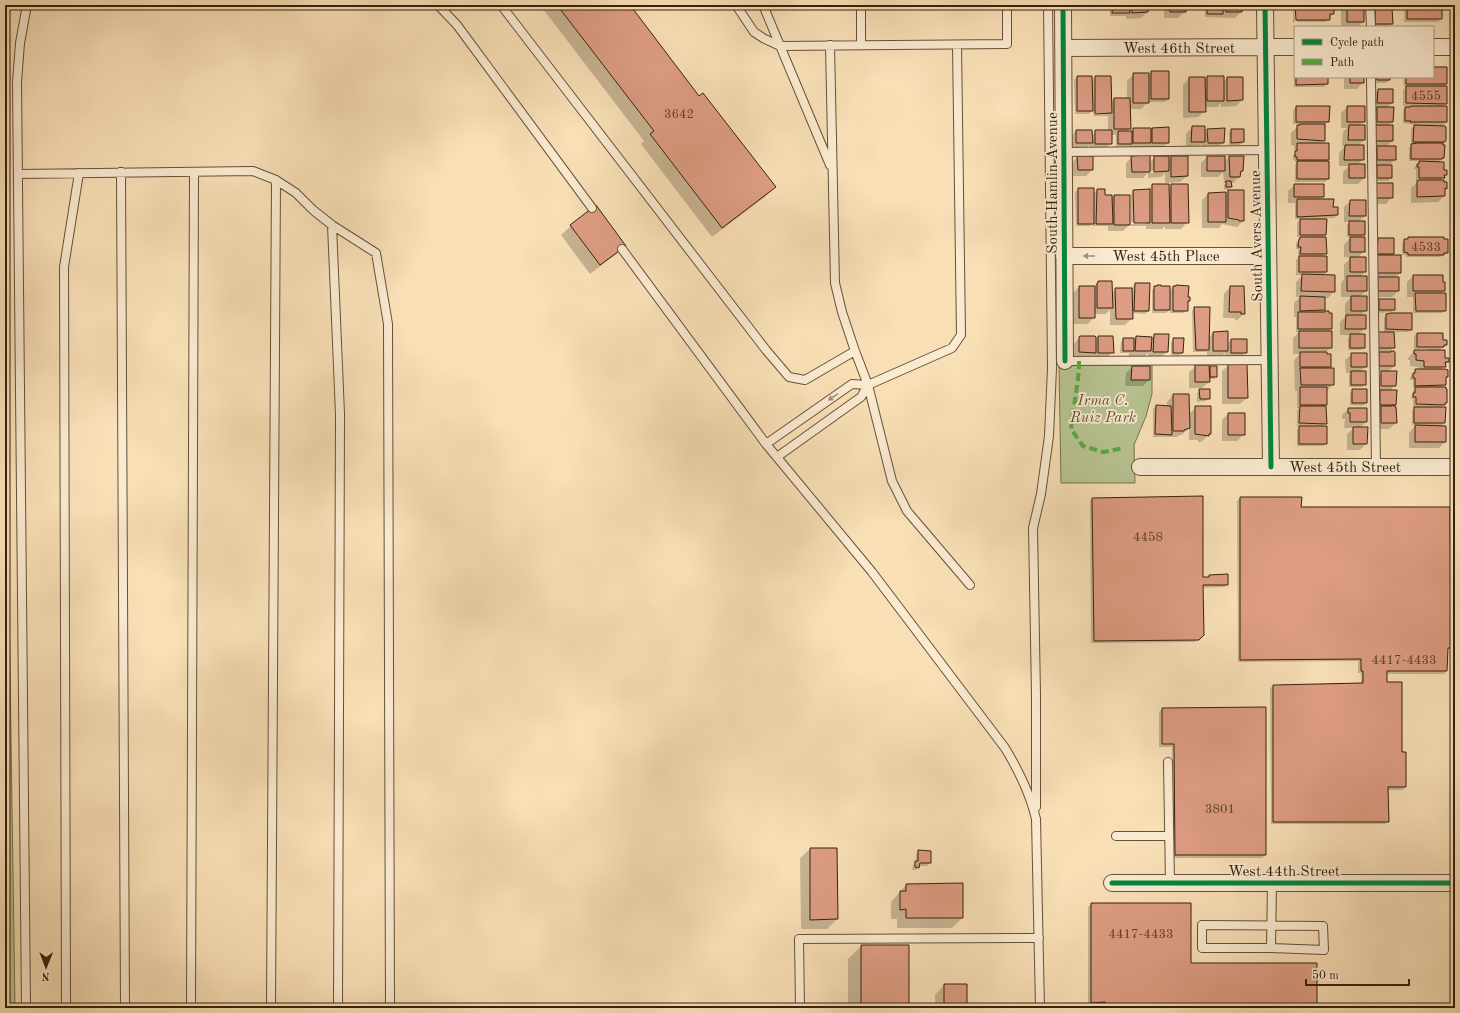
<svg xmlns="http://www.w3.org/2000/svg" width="1460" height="1013" viewBox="0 0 1460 1013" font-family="'Old Standard TT',serif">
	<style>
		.green { fill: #b8c392; stroke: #77724f }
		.shadow { fill: #0003; fill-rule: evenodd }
		.building { fill: #dd9c83; stroke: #36210c }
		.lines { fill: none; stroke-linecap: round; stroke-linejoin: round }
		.lane-casing { stroke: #665036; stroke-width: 10 }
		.street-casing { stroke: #665036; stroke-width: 18 }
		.lane { stroke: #faead0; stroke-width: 8 }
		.street { stroke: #faead0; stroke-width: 16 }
		.quiet { stroke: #55aa41; stroke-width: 4; stroke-dasharray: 8 4; stroke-linecap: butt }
		.cycleway-casing { stroke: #faead0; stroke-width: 8 }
		.cycleway { stroke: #00873e; stroke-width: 5 }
		.oneway { fill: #a29078 }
		.labels { text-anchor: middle; stroke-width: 3.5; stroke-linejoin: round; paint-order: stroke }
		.number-label { font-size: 13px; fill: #60402a }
		.street-label { font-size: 15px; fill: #36210c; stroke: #faead0 }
		.park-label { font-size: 15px; font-style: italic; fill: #5d5234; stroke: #faead0 }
	</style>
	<rect width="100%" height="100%" fill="#f8dfb6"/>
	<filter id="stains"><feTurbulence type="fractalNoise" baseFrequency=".005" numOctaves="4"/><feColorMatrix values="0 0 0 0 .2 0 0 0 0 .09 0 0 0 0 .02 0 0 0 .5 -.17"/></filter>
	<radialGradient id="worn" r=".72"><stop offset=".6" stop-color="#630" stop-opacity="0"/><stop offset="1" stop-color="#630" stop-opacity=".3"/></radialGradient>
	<path class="green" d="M5,328L15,1008H5Z
		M1059,365H1152V394L1146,416L1134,445L1135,483H1061Z"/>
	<path class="shadow" d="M540,5H629L699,97L774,187L765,197L712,237L641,144L644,141Z
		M1110,5H1147V12L1141,18L1126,19V16H1110Z
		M1164,5H1184L1185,12L1178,18H1164Z
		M1205,5H1241V12L1235,18L1205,17Z
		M1293,5H1294L1295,22L1293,23Z
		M1296,5H1329L1333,13L1326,22H1297Z
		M1347,5H1363V22L1357,27H1341V11Z
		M1405,5H1441V19L1438,22H1404Z
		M1376,9L1392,24L1388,27H1369V15Z
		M1433,68H1446V84L1443,87L1446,103L1443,107L1446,122L1442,127L1445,140L1442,143L1443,158L1437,163L1446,174L1440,181L1446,188L1444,190V196L1438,202L1411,203V188L1419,181H1416V169H1414V168L1420,161H1409V148L1411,145V129L1415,125L1403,123V110L1408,106H1403V90L1406,87H1404L1403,77H1433Z
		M1151,72L1168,99L1165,102H1148L1141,109H1130V128L1127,132H1131L1133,129L1150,132L1152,129L1168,143L1161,149H1146V146L1143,149H1127V146L1116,147V135H1111V143L1104,150H1089L1090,145L1085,149H1070V138L1076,131L1091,136L1096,131H1108V116H1093V115L1108,114V112L1093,113V110L1089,114H1075L1074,80L1077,77L1091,81L1095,77L1110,103L1114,99H1127V81L1134,74L1148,76Z
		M1295,73V77H1327V84L1324,87H1294V74Z
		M1207,77L1223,82L1227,78L1242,100L1236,106L1221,107V103L1217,107H1205V111L1198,117L1183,118V85L1189,78L1204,80Z
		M1344,77H1363V82L1357,89H1344Z
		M1375,77H1389V80L1386,83H1375Z
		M1378,90L1392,103L1387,108L1392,122L1388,126L1392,141L1386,147L1395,160L1388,166L1391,178L1388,181H1375V169L1378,166H1371V154L1377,147H1368L1371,115L1377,109H1371L1372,96Z
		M1296,107L1328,122L1324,125V140L1321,144L1328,159L1325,162L1328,179L1325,182H1295V165L1297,162H1295V160H1293V155L1295,153L1294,146L1291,145V133L1300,124H1293V110Z
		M1347,107L1364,121L1359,126L1364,140L1358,146L1363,159L1357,165L1364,178L1358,184H1343V172L1349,166H1339V153L1345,146H1342L1343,132L1347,128H1341V113Z
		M1192,127L1204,133L1208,130L1223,142L1217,148L1202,149L1201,144L1198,148H1186V134Z
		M1231,130L1243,142L1240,145H1229V133Z
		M1078,157L1092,170L1086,176H1072L1071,163Z
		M1132,157L1149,163L1155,157L1168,161L1171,157L1187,176L1180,182L1165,183V173L1161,177L1148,178V172L1143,178H1126V163ZM1163,170V172L1149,173V171Z
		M1207,157L1224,162L1229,157H1243L1242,171L1240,173V176L1233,183H1230L1231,187L1228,190L1224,189V185L1226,183H1224L1223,172L1218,177H1201V163Z
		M1377,184L1392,197L1386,204H1370Z
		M1171,185L1187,222L1181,229H1165V226L1162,229H1146V226H1131V224H1146V222H1131V194L1134,191H1147L1152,186L1169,188Z
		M1295,185L1323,197L1320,200L1332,208L1337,215L1334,218H1326L1325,235L1323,238L1326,253L1322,257L1326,272L1322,276L1334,291L1328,298H1324V310L1323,312H1328L1331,329L1328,332L1331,347L1326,352L1330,367L1327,369L1333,384L1327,391L1326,405L1323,407L1326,423L1322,427L1326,444L1323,446H1297V430L1301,426H1297V410L1299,408H1297V391H1295L1294,360L1300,354H1293V338L1299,332H1296V317H1294V303L1300,297H1296V282L1303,275H1296V260L1300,256H1298V249H1296V243L1301,237H1297V223L1301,219H1295V203H1288V191Z
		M1078,189L1093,194L1097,190H1104V196L1111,198L1114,196H1129V225L1123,231H1108V226H1093V223L1090,226H1076L1075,192Z
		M1228,191L1243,221L1237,227L1222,224L1219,228H1202V200L1208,194L1226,193Z
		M1350,201L1365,216L1358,222L1364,234L1360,238L1364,251L1357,258L1365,272L1360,277L1366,291L1359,297L1366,310L1360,316L1365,328L1358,335L1364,347L1361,350H1348V338L1351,335H1340V322L1345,317V304L1351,297H1341V283L1344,279V264L1351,258L1344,257V245L1351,237H1347V225L1350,222H1344V207Z
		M571,226L625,245L615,255L590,274L561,235Z
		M1378,239L1393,254L1391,256L1400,273L1394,278L1398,291L1392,297H1372V246Z
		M1405,240L1447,253L1440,257H1406V255H1402V243Z
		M1413,276L1444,291L1440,294L1445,310L1442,313H1413V297H1407V282Z
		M1099,282L1112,293L1116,289H1132V287L1135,284L1148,311L1145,314L1132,313V318L1125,325H1110V310L1106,314H1094V317L1088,324H1073V293L1079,287H1093Z
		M1155,287L1169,291L1173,287H1175L1189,300L1187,302V310L1184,313H1170V309L1166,313H1152V290Z
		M1230,287L1244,314L1237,320H1235V318H1223L1224,294Z
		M1380,300L1394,310L1391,312L1377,313V303Z
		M1194,308L1209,338L1213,333L1227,344L1231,340L1246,352L1240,359H1225V353L1221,357H1207V350L1206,352H1193L1192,311Z
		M1387,315L1411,329L1408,332H1393L1394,347L1389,352L1394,366L1388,372L1395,385L1390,391H1396V423L1389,429H1375L1374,397L1379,392H1375V379L1382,372H1373L1374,359L1379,354H1371L1384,333V318Z
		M1417,334H1442V341L1446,345L1438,351L1444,359L1448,362L1440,371L1447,377L1445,379V384L1441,388L1446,403L1440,408L1444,423L1441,427L1445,442L1439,448H1409V433L1416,425H1412V411L1415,407H1413V399H1411V397L1413,395V391L1416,388H1413V380H1410V377L1416,370H1418V367L1410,366V360H1408V358L1414,351H1428V349H1414V336Z
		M1155,335L1167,352L1160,358L1148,357V353L1144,357H1129V353H1120L1121,342L1123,339H1134L1136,337L1152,338Z
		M1081,337L1095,340L1098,337L1112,352L1106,359H1092V355L1089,358H1073V344Z
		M1174,339L1182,353L1179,356L1171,355V342Z
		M1352,354L1366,366L1360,372L1365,384L1362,387H1349V375L1350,373H1346L1345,360Z
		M1229,365H1246L1247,398L1240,404H1222V371Z
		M1196,366L1208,369L1210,367L1216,376L1214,379H1209V382L1202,388H1189V372Z
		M1132,367L1149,380L1143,386H1125L1126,373Z
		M1200,390L1209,398L1206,401L1197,402V393Z
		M1353,390L1366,403L1363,406L1350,405V393Z
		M1173,395L1189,414L1196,407L1210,434L1201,442H1198V440H1189V428L1183,434L1176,437H1153V409L1156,406H1167V402Z
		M1349,409L1366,422L1360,428L1366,444L1360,450H1347V434L1354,428H1344L1345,419H1342V415Z
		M1228,414L1244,434L1237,441H1222V420Z
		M1240,498H1301L1300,508L1450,647L1447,651L1446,671L1444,674H1386V683L1401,753L1405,787L1403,790H1387L1388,821L1385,824H1271L1270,688L1273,686L1361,684V673H1358V661L1238,662L1237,501Z
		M1092,499L1202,578H1207L1209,576L1227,585L1224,587L1202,588L1199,639L1195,642L1091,643L1090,501Z
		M1162,709L1265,855L1262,858H1172V747H1159V712Z
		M810,849L837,919L827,929H801L800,858Z
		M919,851L930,852V863L927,866H919L916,870H912L913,865L916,862V854Z
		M906,885L962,918L952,928H897V919H891V902Z
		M1091,904H1190V964L1316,1008H1103V1005H1088V907Z
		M861,946H908V1008H848V959Z
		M944,985L966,1008H935V995Z"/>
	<path class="building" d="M557,5H630L699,96L703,93L776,187L722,228L650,134L654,131Z
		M1113,5H1129L1130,13H1112Z
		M1132,5H1148V12L1132,13Z
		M1170,5H1185L1186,12H1170Z
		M1207,5H1223V14H1207Z
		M1226,5H1242V12H1226Z
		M1295,5H1330L1334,6V14H1330V20H1296Z
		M1347,5H1364V22H1347Z
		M1407,5H1442V19H1407Z
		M1375,8H1392L1393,24H1375Z
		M1433,67H1447V84H1406V77H1433Z
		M1151,71H1169V99H1151Z
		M1133,73H1149V103H1133Z
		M1077,76H1092L1093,111H1077Z
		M1095,76H1111L1112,113L1095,114Z
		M1207,76H1224V101H1207Z
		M1189,77H1205L1206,112H1189Z
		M1227,77H1243V100L1227,101Z
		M1296,77H1328V84L1296,85Z
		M1350,77H1364V83H1350Z
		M1377,77H1390V80H1377Z
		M1406,86H1447V104L1406,103Z
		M1378,89H1393V103H1377Z
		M1114,98H1130L1131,129H1114Z
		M1296,106H1330L1329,122H1296Z
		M1347,106H1365V122H1347Z
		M1411,106H1447V122H1410L1411,121H1405V107H1410Z
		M1377,107H1394L1393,122H1377Z
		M1300,124H1325V141L1297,139V125H1300Z
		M1349,125H1365V140H1348Z
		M1374,125H1393V141H1374Z
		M1414,125L1445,126L1446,127V140L1445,142H1413Z
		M1192,126H1205V142H1191Z
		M1169,127V143H1152V128Z
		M1133,128H1151V143H1133Z
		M1225,128L1224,143H1208L1207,129Z
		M1231,129H1244V142L1231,143Z
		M1076,130H1092L1093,143H1076Z
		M1095,130H1112V144H1095Z
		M1118,131H1132V144H1118Z
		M1297,143H1329V160H1297V157H1295V151H1297Z
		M1418,143H1443V145H1445L1444,158H1442V159H1411V144Z
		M1345,145H1364V160H1344Z
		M1377,146H1396V160H1377Z
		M1150,155V172H1132L1131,156Z
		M1077,156H1093V170H1078Z
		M1154,156H1169V171L1154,172Z
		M1171,156H1188V176L1171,177Z
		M1207,156H1225V171H1207Z
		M1229,156H1244L1243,171H1241L1240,177H1230Z
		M1297,161H1329V179H1297Z
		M1419,161L1444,162V170H1447V175H1444L1445,178H1419V167H1417V164H1419Z
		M1349,164H1365V178H1349Z
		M1377,165H1392V178H1377Z
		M1419,180H1444V182H1447V189L1445,188V196L1417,197V181Z
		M1226,181H1231L1232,187H1226Z
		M1376,183H1393V198H1376Z
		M1152,184H1169L1170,223H1152Z
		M1171,184H1188L1189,223H1171Z
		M1294,184H1324V197H1294Z
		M1078,188H1094V224H1078Z
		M1097,189H1105V195H1112L1113,224H1096Z
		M1150,189V223H1134L1133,190Z
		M1228,190H1244V221H1239V220L1228,218Z
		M1226,192V222H1208V193Z
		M1114,195H1130V225H1114Z
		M1297,199H1334L1333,207H1338V215L1297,217Z
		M1350,200H1366V216H1349Z
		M596,205L626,246L600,265L570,225Z
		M1300,219H1327L1326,235H1300Z
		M1349,221H1365V235H1349Z
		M1300,237H1326L1327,254H1300L1301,247H1298L1299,239H1300Z
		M1350,237H1365V252H1350Z
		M1408,237H1444V239H1448V253H1444V255H1408V253L1404,252V239H1408Z
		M1378,238H1394V254H1377Z
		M1377,255H1401V273H1377Z
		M1299,256H1327V272H1299Z
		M1350,257H1366V272H1350Z
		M1302,274L1335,275V292L1301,291Z
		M1413,275H1443V282H1445V291H1413Z
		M1347,276H1367V291H1347Z
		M1378,277H1399V291H1377Z
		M1098,281H1112L1113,308H1097V283H1098Z
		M1135,283H1150L1149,311H1134Z
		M1157,285H1161V286H1170V310H1154V286H1157Z
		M1176,285L1189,286L1188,297H1190V301H1188V311H1173V286H1176Z
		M1079,286H1095V318H1079Z
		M1230,286H1244L1245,314H1241V312H1229Z
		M1115,288H1132L1133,319H1116Z
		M1415,293H1446V311H1416Z
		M1300,296L1325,297V310L1300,311Z
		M1351,296H1367V311H1351Z
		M1379,299H1395V310H1379Z
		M1194,307H1210L1209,350H1196Z
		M1325,311H1329V313H1332V329H1298V312H1325Z
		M1391,313H1412V330L1386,329V314Z
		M1346,315H1366V329H1345Z
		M1228,331V351H1213V332Z
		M1299,331H1332V348H1299Z
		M1377,332H1394L1395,348H1377Z
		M1417,333H1443V340H1447V345H1444V347H1417Z
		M1154,334H1169L1168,352H1153Z
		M1350,334H1365V348H1350Z
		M1080,336H1095L1096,337V353L1079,352V337Z
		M1098,336H1113L1114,353H1098Z
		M1136,336L1152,337L1151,351H1135Z
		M1123,338H1134V351H1123Z
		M1173,338H1184L1183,353H1173Z
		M1231,339H1247V353H1231Z
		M1414,350H1445V358H1449V362H1445L1446,367H1424V361L1416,360V354H1414Z
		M1391,351H1394L1395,353V366H1379V352H1391Z
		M1300,352H1327V354H1331V367H1300Z
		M1351,353H1367V367H1351Z
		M1228,364H1247L1248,398H1228Z
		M1195,365H1209L1210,382H1195Z
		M1132,366H1150V380H1131Z
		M1210,366H1217V377H1210Z
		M1300,368H1334V385H1301Z
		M1415,369H1445L1448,370V377H1446V385L1415,386V378H1413V373H1415Z
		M1351,371H1366V385H1351Z
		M1381,371H1397L1396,386H1381Z
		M1300,387H1327V405H1300Z
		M1415,387H1446V389H1447V403H1445V405L1416,404V397H1413V393H1415Z
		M1199,389H1210V399H1200Z
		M1352,389H1367V403H1352Z
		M1380,390H1397L1396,405H1380Z
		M1173,394H1189L1190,428L1184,430V431H1173Z
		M1156,405L1171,406L1172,435L1155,434Z
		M1392,405L1396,407L1397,423H1381V406H1392Z
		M1195,406H1211V434H1209V436L1195,434Z
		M1300,406H1326L1327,424L1299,423Z
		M1414,407H1446L1445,423H1414Z
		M1348,408H1367V422H1350V413H1348Z
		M1228,413H1245V435H1228Z
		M1415,425L1446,426V442H1415Z
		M1299,426H1327V444H1299Z
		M1353,427H1368L1367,444H1353Z
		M1203,496V577H1209V575L1228,574V585H1203L1204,635L1199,640L1094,641L1092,498Z
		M1240,497H1302L1301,507H1450L1451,648H1448L1447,671H1387V682H1402V752H1406V787H1388L1389,822H1273V685L1363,683V671H1361V659L1240,660Z
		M1266,707V855H1175L1174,744H1162V708Z
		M810,848H837L838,919L810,920Z
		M918,850L931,851V863H920L919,868L915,867V861H918Z
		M963,883V918H906V909L900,910V891H906V884Z
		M1091,903H1191V963H1317V1008H1105V1002L1091,1003Z
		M861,945H909V1008H861Z
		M944,984H967V1008H944Z"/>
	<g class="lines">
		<g class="lane-casing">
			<path id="lane" d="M438,5L457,25L592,208
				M501,5L766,350L789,377L805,380L855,351L842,312L835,283L830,45
				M736,5L754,32L763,38L780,46L1007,44V5
				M763,5L830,165
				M861,5V45
				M1370,5L1371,27
				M1371,77L1376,467
				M1063,152L1267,150
				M121,172L125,1008
				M19,174L253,171L276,180L296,193L313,210L332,225L376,253L388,324L390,1008
				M332,225L340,414L338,1008
				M622,249L766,444L872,572L1005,748C1019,771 1030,793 1036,819L1040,1008
				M855,351L868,385L892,481L907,511L970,585
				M1065,361L1269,360
				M766,444L852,384L868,385L952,348L961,335L957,45
				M777,457L861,397L868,385
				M1168,762L1170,883
				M1036,807V695L1033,528L1041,494L1049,436L1052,368L1048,5
				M1116,836H1168
				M1271,948H1202V925L1323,926L1324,950L1271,948L1272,883
				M26,1008L17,82L20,43L27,5
				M66,1008L64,267L79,173
				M191,1008L194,172
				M271,1008L276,180
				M800,1008L799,939L1039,938"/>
		</g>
		<g class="street-casing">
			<path id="street" d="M1063,5L1065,361
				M1265,5L1271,467
				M1433,47H1455
				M1063,48L1295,47
				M1064,256H1268
				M1140,467H1455
				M1112,883H1455"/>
		</g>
		<use href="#lane" class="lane"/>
		<use href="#street" class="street"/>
		<path class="quiet" d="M1079,361C1079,384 1073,406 1071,429L1083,446L1103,452L1124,448"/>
		<g class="cycleway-casing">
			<path id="cycleway" d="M1063,5L1065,361
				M1265,5L1271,467
				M1112,883H1455"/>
		</g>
		<use href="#cycleway" class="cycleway"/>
	</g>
	<defs><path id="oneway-solid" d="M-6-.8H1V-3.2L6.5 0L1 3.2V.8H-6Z"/></defs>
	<g class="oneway">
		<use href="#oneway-solid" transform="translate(1089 256) rotate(180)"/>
		<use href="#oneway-solid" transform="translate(833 397) rotate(146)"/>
	</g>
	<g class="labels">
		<g class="number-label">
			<text x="1426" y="100">4555</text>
			<text x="679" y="118">3642</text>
			<text x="1426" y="251">4533</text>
			<text x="1148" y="541">4458</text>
			<text x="1404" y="664">4417-4433</text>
			<text x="1220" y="813">3801</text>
			<text x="1141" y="938">4417-4433</text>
		</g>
		<g class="street-label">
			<text x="1179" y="53">West 46th Street</text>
			<text transform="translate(1052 183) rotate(-90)" y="5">South Hamlin Avenue</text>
			<text transform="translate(1256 236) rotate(-91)" y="5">South Avers Avenue</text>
			<text x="1166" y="261">West 45th Place</text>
			<text x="1345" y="472">West 45th Street</text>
			<text x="1284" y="876">West 44th Street</text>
		</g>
		<g class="park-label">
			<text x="1103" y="405">Irma C.<tspan x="1103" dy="17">Ruiz Park</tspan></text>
		</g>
	</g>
	<rect width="1460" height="1013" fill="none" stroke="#f8dfb6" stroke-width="20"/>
	<rect x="6" y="6" width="1448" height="1001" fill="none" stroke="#36210c" stroke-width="2"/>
	<rect x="10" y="10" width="1440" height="993" fill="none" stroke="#36210c"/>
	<rect x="1294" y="26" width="140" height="52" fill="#faead0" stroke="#ac9a82"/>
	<rect x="1302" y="39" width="20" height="6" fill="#00873e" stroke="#ac9a82"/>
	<text x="1330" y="46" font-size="12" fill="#36210c">Cycle path</text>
	<rect x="1302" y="59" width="20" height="6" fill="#55aa41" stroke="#ac9a82"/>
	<text x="1330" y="66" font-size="12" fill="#36210c">Path</text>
	<g transform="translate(46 967) rotate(181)" stroke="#faead0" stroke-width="3" paint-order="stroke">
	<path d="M0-3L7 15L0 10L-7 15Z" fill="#36210c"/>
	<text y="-6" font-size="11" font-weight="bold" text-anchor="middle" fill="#36210c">N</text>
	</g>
	<path d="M1306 979v6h103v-6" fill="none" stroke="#36210c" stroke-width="2"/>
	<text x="1312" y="979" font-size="12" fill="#36210c" stroke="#faead0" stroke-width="3" paint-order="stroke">50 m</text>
	<rect width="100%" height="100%" filter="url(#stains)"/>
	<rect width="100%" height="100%" fill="url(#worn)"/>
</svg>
